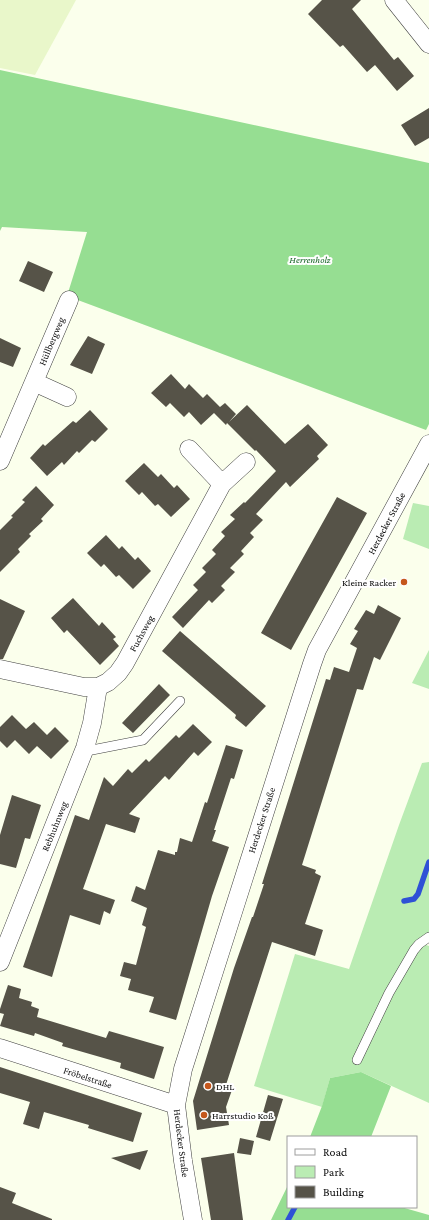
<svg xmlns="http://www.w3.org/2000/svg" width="429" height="1220" viewBox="0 0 429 1220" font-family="'Crimson Pro',serif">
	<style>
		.farmland { fill: #e9f7ca }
		.green { fill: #baecb3 }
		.forest { fill: #96de92 }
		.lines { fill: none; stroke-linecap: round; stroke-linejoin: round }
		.stream { stroke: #2f51d6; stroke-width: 5.5 }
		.building { fill: #565348 }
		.lane-casing { stroke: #404040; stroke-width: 10 }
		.street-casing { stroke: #404040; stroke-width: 19 }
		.lane { stroke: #fff; stroke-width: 9 }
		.street { stroke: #fff; stroke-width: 18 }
		.poi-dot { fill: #c5571c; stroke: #fff; stroke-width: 1.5 }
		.labels { text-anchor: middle; stroke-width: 4; stroke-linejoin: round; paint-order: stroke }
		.park-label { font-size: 10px; font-style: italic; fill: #196828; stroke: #fff }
		.street-label { font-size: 10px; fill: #0d0d0d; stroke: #fff }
		.poi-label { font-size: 10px; fill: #0d0d0d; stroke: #fff; text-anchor: start }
	</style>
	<rect width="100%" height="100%" fill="#fbffec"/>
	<path class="farmland" d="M0,0H76L35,75L0,68Z"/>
	<path class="green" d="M413,503L429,506V549L403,539Z
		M429,650V689L412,683Z
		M429,762V938L426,945L429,946V1103L361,1072L330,1078L322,1107L254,1086L295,954L349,969L399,825L422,763Z"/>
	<path class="forest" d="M0,70L429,163V424L426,430L67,296L87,232L2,227L0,231Z
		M361,1072L391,1086L371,1137H310L322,1106L330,1078Z
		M288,1185V1207H401L429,1215V1220H271Z"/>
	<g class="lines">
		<path class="stream" d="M404,901L414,899L418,894L429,862
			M288,1220L295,1207"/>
	</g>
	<path class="building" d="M322,0H361L352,9L394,60L398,57L414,76L397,91L375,65L367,72L343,45L340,47L308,14Z
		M429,108V138L415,146L401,125Z
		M28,261L53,272L44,292L19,281Z
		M88,336L105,344L92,374L70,365Z
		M0,338L21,348L13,367L0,362Z
		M171,374L185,389L189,384L203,398L207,394L220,407L225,403L236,414L229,422L247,405L285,444L308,424L328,445L317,456L319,459L290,487L286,482L256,514L263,520L250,533L254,537L241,551L244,554L230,568L235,572L221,586L225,590L212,603L209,600L183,628L172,617L198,590L193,585L206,572L202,568L216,554L212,550L225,536L221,532L235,519L230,515L244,502L245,503L276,471L256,450L255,451L227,423L226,425L214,413L201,425L189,412L184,417L170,403L166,407L151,393Z
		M90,410L108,429L95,442L92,440L79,453L77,451L64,465L62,462L47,476L30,458L43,444L45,446L73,421L76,423Z
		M144,463L158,477L161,474L174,488L177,485L190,499L171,517L158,504L155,506L142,492L139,495L125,481Z
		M36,486L54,505L41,519L43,521L29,534L31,536L18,549L20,552L0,572V530L13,517L11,516L25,502L22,500Z
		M337,497L367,513L291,650L261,633Z
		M106,535L119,549L122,546L135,560L138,557L151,571L133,589L119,575L116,577L104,564L101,567L87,553Z
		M73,598L99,626L102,622L116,637L113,639L119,646L100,665L67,630L64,633L51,618Z
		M0,599L25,611L3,659H0Z
		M378,605L401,618L380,660L374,657L363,690L357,689L302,865L316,870L315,873L321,876L305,924L323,930L315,956L272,942L225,1088L232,1090L226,1107L229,1125L197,1130L193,1101L234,968L252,917H253L264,884H262L326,679L330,680L334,667L349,672L357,648L350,644L358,631L354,629L366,610L374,614Z
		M180,631L266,706L246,727L235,718L236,715L162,651Z
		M159,684L170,695L133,733L122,723Z
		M12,715L26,729L34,722L47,735L55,727L69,741L51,759L37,746L29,754L15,740L7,748L0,741V727Z
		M193,724L212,742L198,756L194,752L169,780L165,776L129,814L140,818L135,833L106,824L83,889L115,900L110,914L104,911L100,925L70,915L52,977L23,967L75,815L89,820L104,777L113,786L128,769L132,773L146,759L149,762L176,735L179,738Z
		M226,745L243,750L234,779L231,778L214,830H216L212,841L229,847L212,896L176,1020L149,1012L154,997L128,990L131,979L120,976L124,962L136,965L146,927L142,925L147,908L131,901L136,886L145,890L158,850L175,855V852H177L180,838L192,842L205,802L207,803Z
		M12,795L41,805L30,839L25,838L16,868L0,864V835Z
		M8,985L21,989L19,998L32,1002L31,1006L39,1009L37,1017L106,1038L109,1031L164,1047L154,1079L120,1068L121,1063L62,1046L63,1043L35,1033L34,1036L0,1026L4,1014L0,1013V1009Z
		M0,1067L142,1113L133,1142L88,1128L89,1125L44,1112L39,1129L23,1124L30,1102L0,1093Z
		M268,1095L283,1099L270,1141L256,1137Z
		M240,1138L254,1141L251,1155L237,1153Z
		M148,1150L140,1170L111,1158Z
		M234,1153L243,1220H211L201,1158Z
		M0,1187L16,1193L12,1203L52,1219V1220H0Z"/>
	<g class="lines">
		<g class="lane-casing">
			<path id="lane" d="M85,748L92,750L143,740L180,701
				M357,1060L389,993L414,950L419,944L429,937"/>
		</g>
		<g class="street-casing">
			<path id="street" d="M394,0L429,44
				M34,382L67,397
				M0,461L69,300
				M222,484L246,462
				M0,669L84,687H98L108,682L118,673L125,663L222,484L189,449
				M0,962L85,748L92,723L98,687
				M0,1048L176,1105
				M193,1220L183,1161L176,1105L183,1069L312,664L317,650L429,444"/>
		</g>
		<use href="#lane" class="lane"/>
		<use href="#street" class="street"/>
	</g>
	<g class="poi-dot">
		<circle cx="404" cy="582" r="4"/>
		<circle cx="208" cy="1086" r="4"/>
		<circle cx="204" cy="1115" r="4"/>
	</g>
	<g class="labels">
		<g class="park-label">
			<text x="310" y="263">Herrenholz</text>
		</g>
		<g class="street-label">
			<text transform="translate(51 341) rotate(-67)" y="4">Hüllbergweg</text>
			<text transform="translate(386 523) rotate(-62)" y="4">Herdecker Straße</text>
			<text transform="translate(141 633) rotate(-61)" y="4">Fuchsweg</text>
			<text transform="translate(261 820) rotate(-72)" y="4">Herdecker Straße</text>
			<text transform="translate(54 826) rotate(-68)" y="4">Rebhuhnweg</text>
			<text transform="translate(88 1077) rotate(18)" y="4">Fröbelstraße</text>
			<text transform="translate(182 1143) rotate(83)" y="4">Herdecker Straße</text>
		</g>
		<g class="poi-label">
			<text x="396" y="586" text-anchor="end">Kleine Racker</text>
			<text x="216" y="1090">DHL</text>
			<text x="212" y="1119">Harrstudio Koß</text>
		</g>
	</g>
	<rect x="287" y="1136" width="130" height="72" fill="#ffffff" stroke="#9e9e9e"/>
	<rect x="295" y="1149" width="20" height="6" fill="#ffffff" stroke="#9e9e9e"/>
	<text x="323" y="1156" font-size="12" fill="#0d0d0d">Road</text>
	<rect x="295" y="1166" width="20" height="12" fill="#baecb3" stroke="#9e9e9e"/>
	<text x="323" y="1176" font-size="12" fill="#0d0d0d">Park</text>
	<rect x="295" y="1186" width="20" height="12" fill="#565348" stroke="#9e9e9e"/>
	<text x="323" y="1196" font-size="12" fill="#0d0d0d">Building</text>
</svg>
